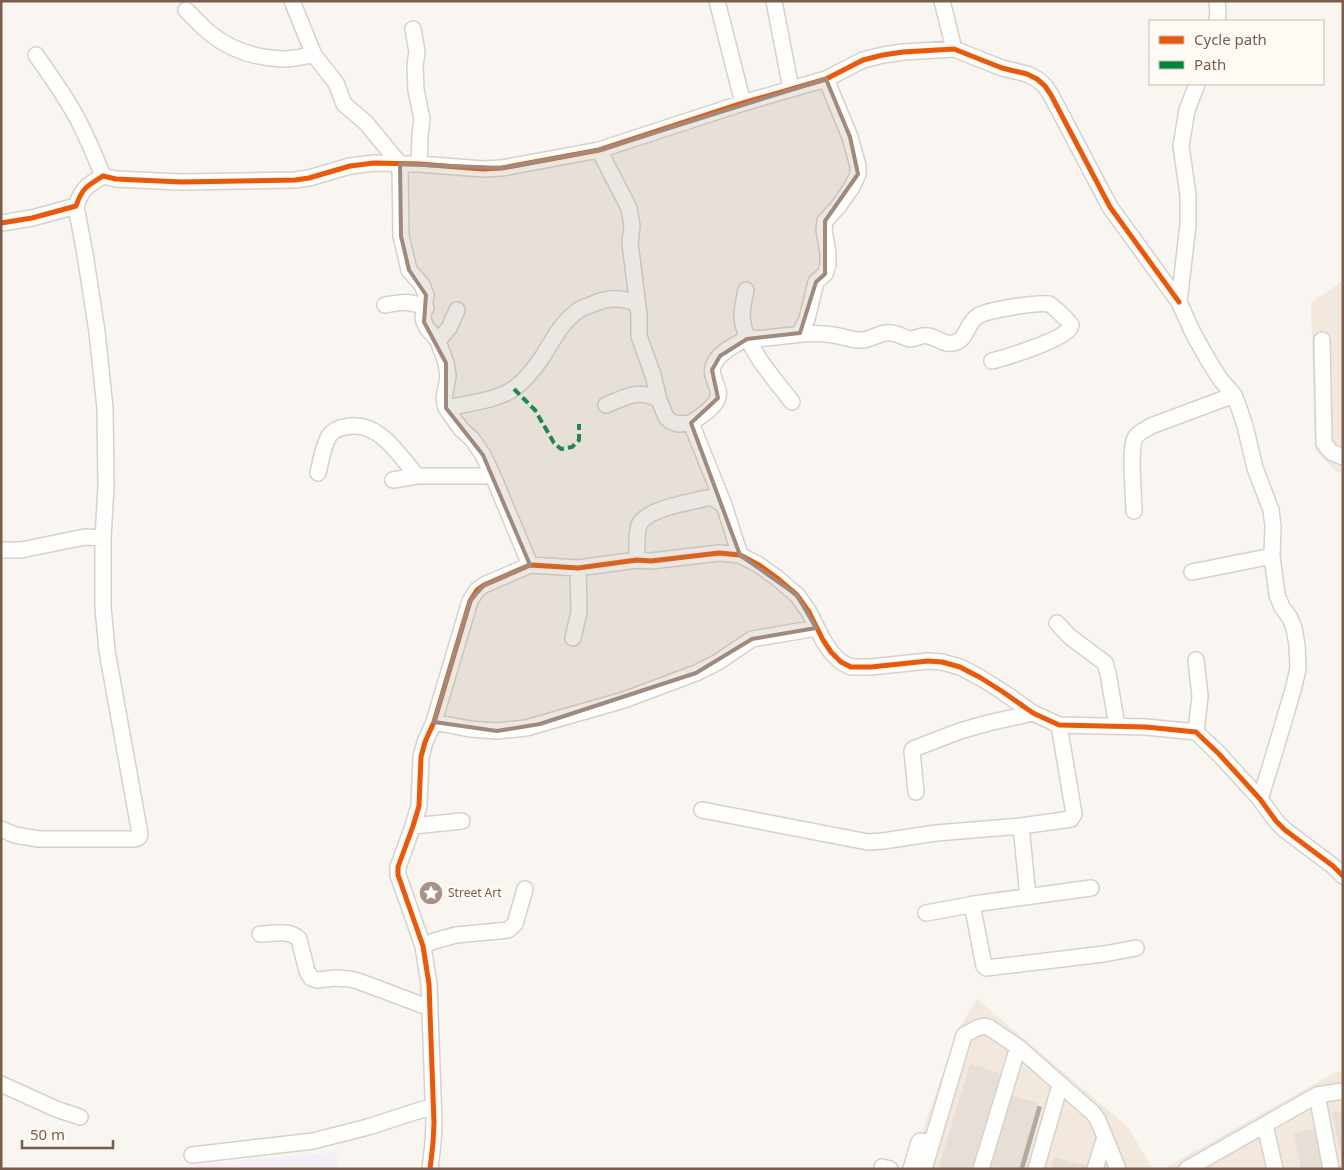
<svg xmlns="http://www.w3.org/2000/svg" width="1344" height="1170" viewBox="0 0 1344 1170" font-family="'Noto Sans',sans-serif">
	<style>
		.residential { fill: #f2e8de }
		.education { fill: #f6eef6 }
		.building { fill: #e6ded7; filter: url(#shadow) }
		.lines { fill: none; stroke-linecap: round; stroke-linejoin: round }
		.minor-casing { stroke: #d7d1cb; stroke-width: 18 }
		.minor { stroke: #fefefd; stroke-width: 15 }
		.quiet { stroke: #00873e; stroke-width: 4; stroke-dasharray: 8 4; stroke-linecap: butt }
		.cycleway-casing { stroke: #fffaf3; stroke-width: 8 }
		.cycleway { stroke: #e8590c; stroke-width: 5 }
		.marked { fill: #9f8a7d; fill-opacity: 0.2; stroke: #9f8a7d; stroke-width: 4; stroke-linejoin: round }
		.labels { text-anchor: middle; stroke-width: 5; stroke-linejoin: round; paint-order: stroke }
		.poi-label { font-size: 12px; fill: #7a5c4d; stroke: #fffaf3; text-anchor: start }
	</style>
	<defs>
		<filter id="shadow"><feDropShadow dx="4" dy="4" stdDeviation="0" flood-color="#0004"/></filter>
	</defs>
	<rect width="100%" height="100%" fill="#f9f5f0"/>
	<path class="residential" d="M1343,281V472L1338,473L1315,450L1311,302Z
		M977,999L1128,1127L1153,1169H909L958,1030Z
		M1343,1071V1169H1163L1336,1072Z"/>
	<path class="education" d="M340,1152L337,1169H193L194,1164Z"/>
	<path class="building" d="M970,1064L1003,1074L974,1169H938Z
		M1007,1094L1038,1103L1019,1169H986Z
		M1343,1111V1161H1342L1332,1113Z
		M1319,1127L1328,1169H1301L1294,1133Z
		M1054,1157L1087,1166L1086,1169H1051Z"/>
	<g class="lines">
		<g class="minor-casing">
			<path id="minor" d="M292,1L314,55L336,83L344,104L366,123L400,164L401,236L409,270L422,285L426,295L423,318L424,322L427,328L438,341L446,363L448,376L444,399L446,408L461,429L472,439L483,455L493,476L530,565
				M717,1L743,103
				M774,1L791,89
				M942,1L954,49
				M1217,1L1218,11L1217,21
				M186,10C194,18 202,27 211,34C231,50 257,58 283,59C293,59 304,56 314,55
				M413,29L417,52L415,65L416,90L422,119L420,135L419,164
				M36,55C51,76 65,96 77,118C87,137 95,156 103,176
				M1197,84L1187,110L1181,146L1188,195V225L1179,302L1193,333L1207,358L1220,379L1234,395L1239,408L1245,426L1255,468L1271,510L1273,526L1272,556L1277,595L1282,607L1290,618L1294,628L1297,645L1298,669L1293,690L1272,761L1260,799
				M599,150L629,208L632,226L630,243L639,315V336L653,375L659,400L666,417L670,421L678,424L691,423L724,505L740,555
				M1,223L32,218L76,206C82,188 88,185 103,176L116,179L181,182L295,180L309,178L350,166L374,163L419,164L483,169L502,168L599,150L743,103L826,79L863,60L883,55L903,52L954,49L1002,68L1027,74L1037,79L1045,86L1051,95L1110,207L1179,302
				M746,290C744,299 742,308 742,317C744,347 775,379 792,402
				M385,305C401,302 410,300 426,308
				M800,333L807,319L816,282L825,274L828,265V253L824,230L825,221L838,207L852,187L858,174V166L850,137L826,79
				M1322,340L1324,443L1331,452L1343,457
				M438,341L449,328L457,310
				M606,405C627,397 638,388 659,400
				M446,408C466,404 500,400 516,387C526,379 534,369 541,359C552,342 561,322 579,310C583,307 588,306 593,304C608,297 622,297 637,304
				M691,423C699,417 712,410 717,400C724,386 703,375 718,358C722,353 728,349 733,346C737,344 742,340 747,339C752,338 760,339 765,338C789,336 810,331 833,335C843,336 853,341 863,340C873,339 881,331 892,333C898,333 903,338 910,339C916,339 922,334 928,336C936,337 944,345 953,343C967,341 967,322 978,316C987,310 1038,302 1049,304C1052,305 1070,322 1071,325C1071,326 1070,327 1070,328C1063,340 1007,357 992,361
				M318,473C321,461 323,446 329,436C333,430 339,428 345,427C378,419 399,455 417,476
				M393,480L417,476H493
				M1134,511C1134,496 1129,450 1135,438C1138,432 1145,430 1151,426L1234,395
				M1,550H21L85,537L103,538
				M637,560C637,551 636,533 639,525C647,508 689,503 706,498H713L724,505
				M1192,572L1272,556
				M1057,623L1069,636L1105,663L1108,673L1117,726
				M573,638L579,612L578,568
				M434,722L470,729L497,731L526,728L624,700L696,673L718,662L752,639L816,628
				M1196,732L1200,696L1196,660
				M916,792L912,751L913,749L960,731L988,723L1033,713
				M702,810L868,842L883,841L936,833L1021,826L1071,819L1074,814L1059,725
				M413,826L462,821
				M1021,826L1028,897
				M1,829L15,835L39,839H131C136,839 139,839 140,834L107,651L103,607V538L106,486L105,408L97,332L85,254L76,206
				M972,904L984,966L986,968L1104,954L1136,948
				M926,913L981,903L1091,888
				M260,934C272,934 289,929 299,939L307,971L311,978L317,980L336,978L350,979L358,981L430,1008
				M423,946L434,941L456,935L508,930L515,924L525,889
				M1,1084L56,1109L80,1117
				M1317,1095L1331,1169
				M1265,1125L1275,1169
				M192,1155L313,1141L368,1127L433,1106
				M882,1167L890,1169
				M430,1169L433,1143L434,1123L429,984L423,946L398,875V867L413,826L419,806L421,757L425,742L434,722L470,601L477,590L484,585L530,565L578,568L637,560L651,561L719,553L740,555L759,565L777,578L797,595L809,612L823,640L831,652L841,662L851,667H871L928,661L942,662L960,667L981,678L1003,692L1033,713L1059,725L1146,727L1196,732L1219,754L1260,799L1276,821L1285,830L1333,866L1343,876
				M911,1169L919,1142L920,1141L932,1143
				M924,1169L964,1035L977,1028L985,1026L990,1028L1018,1047L1093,1113L1098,1120L1118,1169
				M981,1169L1018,1047
				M1036,1169L1060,1085
				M1095,1169L1105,1137
				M1187,1169L1317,1095L1343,1091"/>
		</g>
		<use href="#minor" class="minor"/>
		<path class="quiet" d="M514,389L535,410L554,443L561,449L572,447L579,440V424"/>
		<g class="cycleway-casing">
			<path id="cycleway" d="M1,223L32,218L76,206C82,188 88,185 103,176L116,179L181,182L295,180L309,178L350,166L374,163L419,164L483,169L502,168L599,150L743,103L826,79L863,60L883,55L903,52L954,49L1002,68L1027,74L1037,79L1045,86L1051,95L1110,207L1179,302
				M430,1169L433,1143L434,1123L429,984L423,946L398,875V867L413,826L419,806L421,757L425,742L434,722L470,601L477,590L484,585L530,565L578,568L637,560L651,561L719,553L740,555L759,565L777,578L797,595L809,612L823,640L831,652L841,662L851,667H871L928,661L942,662L960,667L981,678L1003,692L1033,713L1059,725L1146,727L1196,732L1219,754L1260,799L1276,821L1285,830L1333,866L1343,876"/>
		</g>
		<use href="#cycleway" class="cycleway"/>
	</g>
	<path class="marked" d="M826,79L850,137L858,174L825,221V274L816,282L800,333L747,339L720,356L712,370L718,398L691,423L740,555L797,595L816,628L752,639L696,673L540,724L497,731L434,722L470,601L484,585L530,565L483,455L446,408V363L424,322L426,295L409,270L401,236L400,164L502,168L599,150Z"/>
	<defs>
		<g id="sight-disc" transform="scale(1.25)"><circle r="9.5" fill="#a69286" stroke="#fffaf3"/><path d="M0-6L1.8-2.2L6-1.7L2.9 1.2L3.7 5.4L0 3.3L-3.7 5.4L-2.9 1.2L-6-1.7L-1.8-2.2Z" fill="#fff"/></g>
	</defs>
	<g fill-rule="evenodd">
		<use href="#sight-disc" x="431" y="893"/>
	</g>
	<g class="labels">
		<g class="poi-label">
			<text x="448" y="897">Street Art</text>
		</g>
	</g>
	<rect width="1344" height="1170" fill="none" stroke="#7a5c4d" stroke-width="5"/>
	<rect x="1149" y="20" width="175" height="65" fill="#fffaf3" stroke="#cabbb1"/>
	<rect x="1159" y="36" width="25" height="8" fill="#e8590c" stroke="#cabbb1"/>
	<text x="1194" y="45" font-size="15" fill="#7a5c4d">Cycle path</text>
	<rect x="1159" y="61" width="25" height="8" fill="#00873e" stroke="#cabbb1"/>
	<text x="1194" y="70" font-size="15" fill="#7a5c4d">Path</text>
	<path d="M22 1140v8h91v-8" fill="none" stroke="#7a5c4d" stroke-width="2.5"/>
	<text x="30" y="1140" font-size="15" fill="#7a5c4d" stroke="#fffaf3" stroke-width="4" paint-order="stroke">50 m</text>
</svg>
